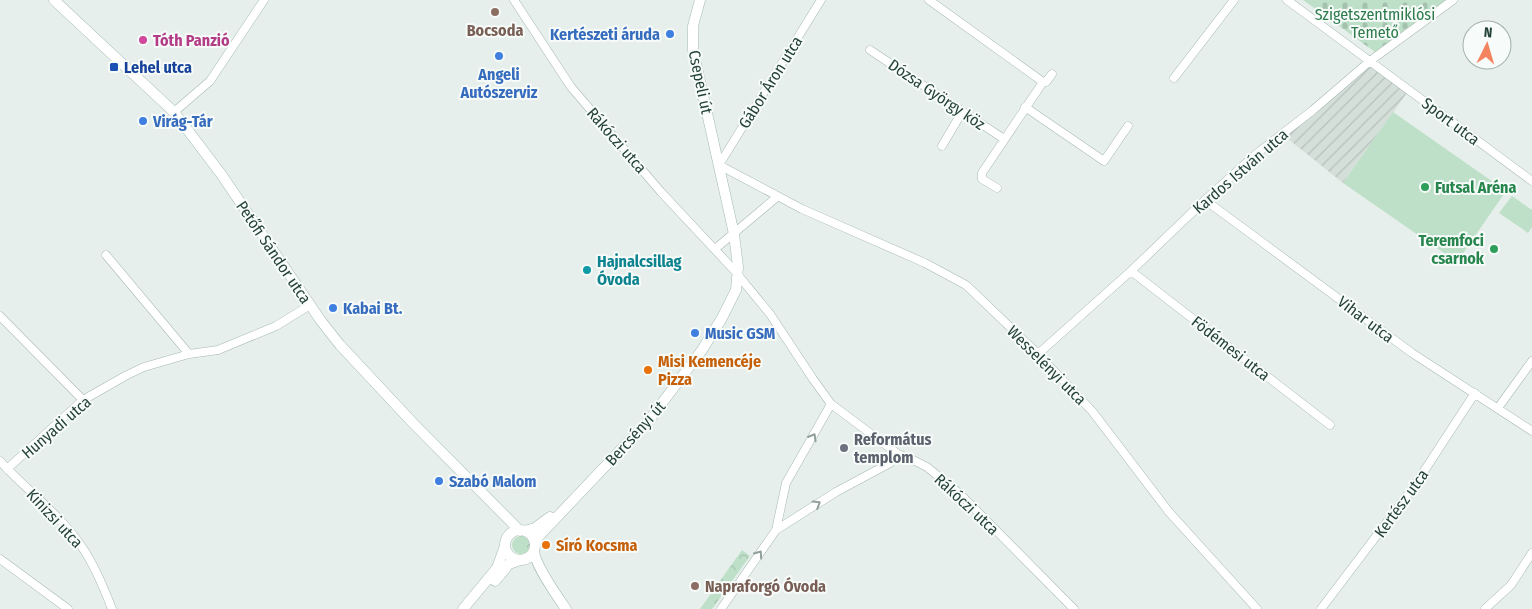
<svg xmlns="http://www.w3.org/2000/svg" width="1532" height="609" viewBox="0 0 1532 609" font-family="'Fira Sans Condensed',sans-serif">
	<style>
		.industrial { fill: url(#industrial-furrows) }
		.forest { fill: url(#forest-crowns) }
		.cemetery { fill: url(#cemetery-stones) }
		.pitch { fill: #bfe0c8 }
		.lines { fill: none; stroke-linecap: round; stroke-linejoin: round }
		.street-casing { stroke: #a8b8b2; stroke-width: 9 }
		.secondary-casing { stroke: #a4bbb3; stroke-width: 11 }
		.street { stroke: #fff; stroke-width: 8 }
		.secondary { stroke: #fff; stroke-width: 10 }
		.oneway { stroke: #92a09c }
		.education-dot { fill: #8d6e63; stroke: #f7fbf9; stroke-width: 2 }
		.shop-dot { fill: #3f7fe0; stroke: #f7fbf9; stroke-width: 2 }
		.hotel-dot { fill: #d1479c; stroke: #f7fbf9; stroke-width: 2 }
		.transit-dot { fill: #1a4fb4; stroke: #f7fbf9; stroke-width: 2 }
		.leisure-dot { fill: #2e9e5b; stroke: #f7fbf9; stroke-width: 2 }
		.culture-dot { fill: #0f9aa8; stroke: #f7fbf9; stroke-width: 2 }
		.food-dot { fill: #e8710a; stroke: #f7fbf9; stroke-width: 2 }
		.worship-dot { fill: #6b7280; stroke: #f7fbf9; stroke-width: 2 }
		.labels { text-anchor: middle; stroke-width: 4; stroke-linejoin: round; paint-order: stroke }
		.park-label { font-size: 16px; fill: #2d7a4b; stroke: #f7fbf9 }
		.education-label { font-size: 16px; font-weight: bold; fill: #785e54; stroke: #f7fbf9 }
		.shop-label { font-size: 16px; font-weight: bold; fill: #366cbe; stroke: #f7fbf9; text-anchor: start }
		.hotel-label { font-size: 16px; font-weight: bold; fill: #b23c85; stroke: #f7fbf9; text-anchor: start }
		.transit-label { font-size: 16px; font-weight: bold; fill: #164399; stroke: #f7fbf9; text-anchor: start }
		.street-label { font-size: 16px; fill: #24423a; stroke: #f7fbf9 }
		.leisure-label { font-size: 16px; font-weight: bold; fill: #27864d; stroke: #f7fbf9; text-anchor: start }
		.culture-label { font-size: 16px; font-weight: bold; fill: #0d838f; stroke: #f7fbf9; text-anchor: start }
		.food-label { font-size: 16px; font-weight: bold; fill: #c56008; stroke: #f7fbf9; text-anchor: start }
		.worship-label { font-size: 16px; font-weight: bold; fill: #5b616d; stroke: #f7fbf9; text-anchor: start }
	</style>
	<defs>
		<pattern id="industrial-furrows" width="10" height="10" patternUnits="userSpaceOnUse" patternTransform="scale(1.25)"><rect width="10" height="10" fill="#d4dfda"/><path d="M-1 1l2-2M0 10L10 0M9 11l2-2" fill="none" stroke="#b6c1bc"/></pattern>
		<pattern id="forest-crowns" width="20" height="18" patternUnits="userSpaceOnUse" patternTransform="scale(1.25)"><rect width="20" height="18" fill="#bfe0c8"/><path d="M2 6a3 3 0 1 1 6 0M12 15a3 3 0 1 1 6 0" fill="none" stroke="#a4c1ad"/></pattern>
		<pattern id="cemetery-stones" width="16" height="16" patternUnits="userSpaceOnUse" patternTransform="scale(1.25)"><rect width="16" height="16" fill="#bfe0c8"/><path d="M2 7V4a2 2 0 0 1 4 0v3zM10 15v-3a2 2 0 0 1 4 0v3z" fill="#a4c1ad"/></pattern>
	</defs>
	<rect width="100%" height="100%" fill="#e6efeb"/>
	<path class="industrial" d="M1370,61L1409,90L1343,183L1282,134Z"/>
	<path class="forest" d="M512 545a9 9 0 1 1 18 0a9 9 0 1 1-18 0Z
		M742,550L750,556L712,609H700Z"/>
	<path class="cemetery" d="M1303,0H1446L1375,52Z"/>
	<path class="pitch" d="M1393,112L1506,191L1457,262L1343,183Z
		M1512,196L1532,210V227L1528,233L1499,213Z"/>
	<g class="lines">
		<g class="street-casing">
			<path id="street" d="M514,0L571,87L661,192L733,269
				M821,0L719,165L802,209L925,263L966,285L1038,354L1092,411L1169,512L1257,609
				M929,0L1043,82
				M1287,0L1532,181
				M870,50L1004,139
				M1174,78L1234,0
				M1025,107L1104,161L1128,126
				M174,112L210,81L264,0
				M942,146L962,112
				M997,188L982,179V173L1043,82H1046L1052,74
				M1205,200L1412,353L1532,431
				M715,249L777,197
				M106,255L189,354
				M1131,271L1330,425
				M738,275L770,314L813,379L831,404L898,454L913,460L927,467L960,494L1074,609
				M0,316L83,400
				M1038,354L1131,271L1205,200L1255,155L1313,110L1370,61L1453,0
				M1498,408L1532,361
				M0,461C26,490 61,515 82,547C95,566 104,588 112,609
				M7,469L83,400L127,375L144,367L189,354L218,350L276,326L310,305
				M776,530L836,492L890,463L898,454
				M0,559L68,609
				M721,609L776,530L786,483L831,404
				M1321,609L1415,485L1475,393
				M1485,609L1511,585L1532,553"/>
		</g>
		<g class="secondary-casing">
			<path id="secondary" d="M54,0L174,112L221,174L321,321L340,345L412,422L520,531
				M505 545a15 15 0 1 1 30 0a15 15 0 1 1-30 0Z
				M525,531L535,528L550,517
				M535,544L538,537L650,419L702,350L722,318L736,290L738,267L734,234L693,50V26L700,0
				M534,551C535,565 557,596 566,609
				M495,581L509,564L520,560
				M463,609L497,568L505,546"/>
		</g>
		<use href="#street" class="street"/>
		<use href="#secondary" class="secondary"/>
	</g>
	<defs><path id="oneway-chevron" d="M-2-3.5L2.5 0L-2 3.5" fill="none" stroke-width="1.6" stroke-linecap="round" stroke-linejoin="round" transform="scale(1.25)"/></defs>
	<g class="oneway">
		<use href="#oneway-chevron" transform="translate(813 437) rotate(-60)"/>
		<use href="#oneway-chevron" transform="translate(817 504) rotate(-32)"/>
		<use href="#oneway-chevron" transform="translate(759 554) rotate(-55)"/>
	</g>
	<g class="education-dot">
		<circle cx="495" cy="12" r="5"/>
		<circle cx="695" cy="586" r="5"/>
	</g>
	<g class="shop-dot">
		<circle cx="670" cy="34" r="5"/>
		<circle cx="499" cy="56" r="5"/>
		<circle cx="143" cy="121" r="5"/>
		<circle cx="333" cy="308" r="5"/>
		<circle cx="695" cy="333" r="5"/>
		<circle cx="439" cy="481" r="5"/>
	</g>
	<circle class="hotel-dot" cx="143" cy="40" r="5"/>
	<rect class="transit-dot" x="109" y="62" width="10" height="10" rx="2.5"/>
	<g class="leisure-dot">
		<circle cx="1425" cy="187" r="5"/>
		<circle cx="1494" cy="249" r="5"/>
	</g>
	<circle class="culture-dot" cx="587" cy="270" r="5"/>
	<g class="food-dot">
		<circle cx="648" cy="370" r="5"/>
		<circle cx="546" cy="545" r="5"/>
	</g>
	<circle class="worship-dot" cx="844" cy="448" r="5"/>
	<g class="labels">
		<g class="park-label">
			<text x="1375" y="20">Szigetszentmiklósi<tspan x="1375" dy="18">Temető</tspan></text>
		</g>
		<g class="education-label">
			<text x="495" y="36">Bocsoda</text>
			<text x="705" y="592" text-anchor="start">Napraforgó Óvoda</text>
		</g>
		<g class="shop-label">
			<text x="660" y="40" text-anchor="end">Kertészeti áruda</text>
			<text x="499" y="80" text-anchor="middle">Angeli<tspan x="499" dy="18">Autószerviz</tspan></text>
			<text x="153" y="127">Virág-Tár</text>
			<text x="343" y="314">Kabai Bt.</text>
			<text x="705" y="339">Music GSM</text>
			<text x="449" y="487">Szabó Malom</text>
		</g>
		<g class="hotel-label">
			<text x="153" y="46">Tóth Panzió</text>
		</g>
		<g class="transit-label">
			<text x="124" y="73">Lehel utca</text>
		</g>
		<g class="street-label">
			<text transform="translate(701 82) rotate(78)" y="6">Csepeli út</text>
			<text transform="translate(770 82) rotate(-58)" y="6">Gábor Áron utca</text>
			<text transform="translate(937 94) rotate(34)" y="6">Dózsa György köz</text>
			<text transform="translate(1451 121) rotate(37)" y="6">Sport utca</text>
			<text transform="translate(617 140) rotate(49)" y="6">Rákóczi utca</text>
			<text transform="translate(1240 171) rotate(-41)" y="6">Kardos István utca</text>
			<text transform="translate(274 252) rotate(56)" y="6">Petőfi Sándor utca</text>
			<text transform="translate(1366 319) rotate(37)" y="6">Vihar utca</text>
			<text transform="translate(1231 348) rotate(38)" y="6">Födémesi utca</text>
			<text transform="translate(1047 365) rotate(45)" y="6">Wesselényi utca</text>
			<text transform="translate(56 427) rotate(-41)" y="6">Hunyadi utca</text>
			<text transform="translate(635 433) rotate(-48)" y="6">Bercsényi út</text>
			<text transform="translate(1401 503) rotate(-54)" y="6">Kertész utca</text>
			<text transform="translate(967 504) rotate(43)" y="6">Rákóczi utca</text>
			<text transform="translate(55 518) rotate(47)" y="6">Kinizsi utca</text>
		</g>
		<g class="leisure-label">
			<text x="1435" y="193">Futsal Aréna</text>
			<text x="1484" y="246" text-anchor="end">Teremfoci<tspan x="1484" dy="18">csarnok</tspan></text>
		</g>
		<g class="culture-label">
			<text x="597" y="267">Hajnalcsillag<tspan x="597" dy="18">Óvoda</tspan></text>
		</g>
		<g class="food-label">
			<text x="658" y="367">Misi Kemencéje<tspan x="658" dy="18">Pizza</tspan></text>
			<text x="556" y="551">Síró Kocsma</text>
		</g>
		<g class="worship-label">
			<text x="854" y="445">Református<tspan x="854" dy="18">templom</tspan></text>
		</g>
	</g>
	<g transform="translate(1487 45) rotate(5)"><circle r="24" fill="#f7fbf9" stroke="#a3b1ad"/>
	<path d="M0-4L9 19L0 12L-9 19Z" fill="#f4845f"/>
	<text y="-8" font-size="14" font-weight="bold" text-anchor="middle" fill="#24423a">N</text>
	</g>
</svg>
